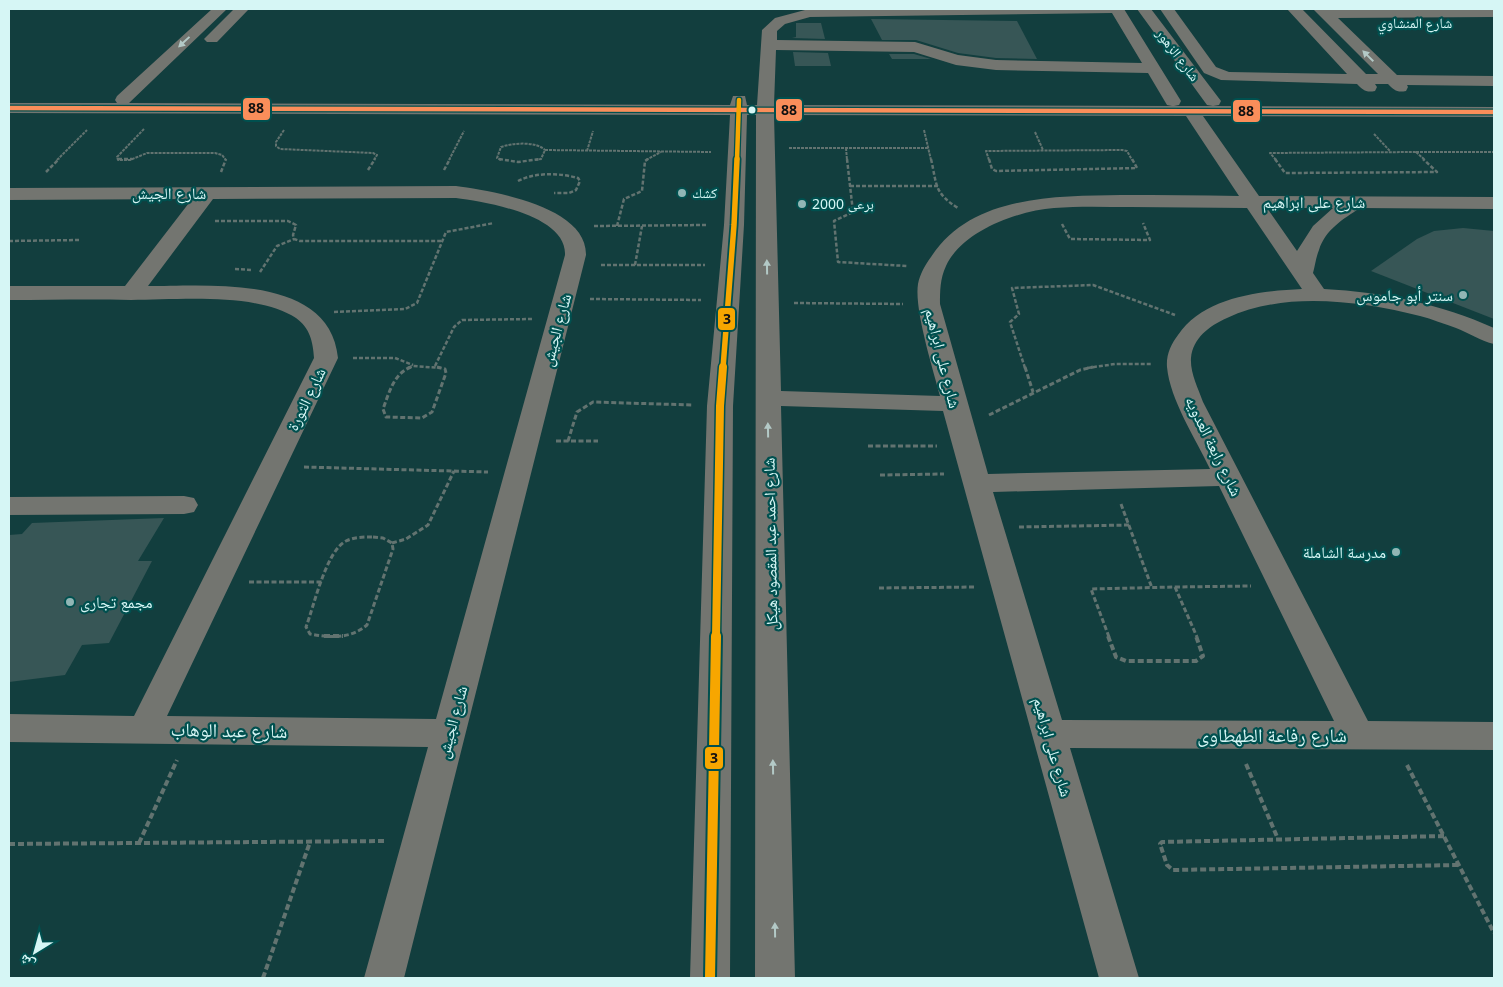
<svg xmlns="http://www.w3.org/2000/svg" width="1503" height="987" viewBox="0 0 1503 987" font-family="'Noto Sans','Noto Naskh Arabic',sans-serif">
	<style>
		.building { fill: #375656 }
		.lines { fill: none; stroke-linecap: round; stroke-linejoin: round }
		.path-far3 { stroke: #627370; stroke-width: 2; stroke-dasharray: 3 1; stroke-linecap: butt }
		.path-far2 { stroke: #627370; stroke-width: 2.5; stroke-dasharray: 4 2; stroke-linecap: butt }
		.path-far1 { stroke: #627370; stroke-width: 3; stroke-dasharray: 5 2.5; stroke-linecap: butt }
		.path { stroke: #627370; stroke-width: 4; stroke-dasharray: 6 3; stroke-linecap: butt }
		.minor { fill: #737570; fill-rule: evenodd }
		.bus-1-casing { stroke: #00504f; stroke-width: 7 }
		.bus-2-far3-casing { stroke: #00504f; stroke-width: 7 }
		.bus-2-far2-casing { stroke: #00504f; stroke-width: 9 }
		.bus-2-far1-casing { stroke: #00504f; stroke-width: 11 }
		.bus-2-casing { stroke: #00504f; stroke-width: 14 }
		.bus-1 { stroke: #fa8e5a; stroke-width: 4.5 }
		.bus-2-far3 { stroke: #f7a600; stroke-width: 4.5 }
		.bus-2-far2 { stroke: #f7a600; stroke-width: 5.5 }
		.bus-2-far1 { stroke: #f7a600; stroke-width: 8 }
		.bus-2 { stroke: #f7a600; stroke-width: 10 }
		.oneway { fill: #b3c9c6 }
		.bus-dot { fill: #d6f6f5; stroke: #00504f; stroke-width: 2 }
		.poi-dot { fill: #91b6b5; stroke: #00504f; stroke-width: 2 }
		.labels { text-anchor: middle; stroke-width: 4.5; stroke-linejoin: round; paint-order: stroke }
		.far-street-label { font-size: 14px; fill: #d6f6f5; stroke: #00504f }
		.far-poi-label { font-size: 14px; fill: #d6f6f5; stroke: #00504f; text-anchor: start }
		.street-label { font-size: 16px; fill: #d6f6f5; stroke: #00504f }
		.poi-label { font-size: 16px; fill: #d6f6f5; stroke: #00504f; text-anchor: end }
		.near-street-label { font-size: 19px; fill: #d6f6f5; stroke: #00504f }
		.line-badge { stroke: #00504f; stroke-width: 2 }
		.pale-badge-label { font-size: 14px; text-anchor: middle; font-weight: bold; fill: #111 }
	</style>
	<rect width="100%" height="100%" fill="#123e3e"/>
	<path class="building" d="M871,19L1017,21L1037,59L996,58L958,53L916,40H882Z
		M796,23H821L825,39L792,38L796,37Z
		M793,52L828,53L831,66H795Z
		M889,54H914L931,59H892Z
		M1463,228L1494,231V319L1371,271L1417,239L1434,231Z
		M164,518L138,561H152L109,643L82,645L65,675L9,682V535L22,534L32,523Z"/>
	<g class="lines">
		<path class="path-far3" d="M144,129L117,157L118,160H130L147,153H215L222,155L226,160
			M284,130L276,142V146L280,149L373,153L377,155L374,160
			M924,130L931,160
			M1035,132L1043,150
			M1374,134L1390,151
			M789,148H929
			M846,148L847,160
			M545,150L711,152
			M587,151L593,131
			M1416,152H1494
			M1416,152L1425,160
			M57,160L87,130
			M449,160L464,131
			M501,160L497,158L501,147C512,143 536,141 545,150
			M535,160L541,159L545,150
			M646,160L661,152
			M989,160L986,151L1122,150L1127,151L1132,160
			M1276,160L1270,153L1416,152"/>
		<path class="path-far2" d="M118,159H132
			M499,159L518,162L541,159
			M847,159L853,212L834,221L838,262L907,266
			M931,159C937,185 934,193 958,208
			M989,159L992,169L996,171L1137,168L1132,159
			M1275,159L1285,173L1437,172L1423,159
			M368,170L375,159
			M444,170L450,159
			M46,172L59,159
			M221,172L226,159
			M518,181C535,172 560,173 578,178L580,181L576,190L569,193H554
			M850,186H938
			M215,221H288L296,225L293,235L294,239L300,241H441
			M1062,224L1070,239L1150,240L1143,223
			M594,226L708,225
			M617,226L624,199L642,191L645,161L648,159
			M9,241L79,240
			M601,265H705
			M635,265L642,226
			M235,269L252,270
			M260,272L277,246L294,239
			M590,299L701,300
			M794,303L903,304
			M334,312L405,309L417,303L446,232L494,223
			M353,358H395L413,365
			M435,366L454,327L462,320L532,319
			M408,368L413,366L441,368
			M1025,368L1010,322L1019,314L1012,288L1093,285L1175,315
			M1087,368L1115,364H1151"/>
		<path class="path-far1" d="M411,367C394,373 389,393 383,409L386,417L422,418L432,412L446,373L445,369L437,367
			M1025,367L1033,392
			M989,415L1080,370L1093,367
			M556,441H598
			M568,441L577,412L593,402L692,405
			M868,446H937
			M304,467L488,472
			M880,475L944,474
			M1121,504L1152,588
			M1019,527L1129,525
			M373,537L383,538L392,543L393,549L367,625C350,639 331,638 310,634L306,627C314,606 326,551 346,541C354,537 364,537 373,537Z
			M392,543L406,539L428,525L454,471
			M249,582H322
			M1175,587L1197,637
			M1175,587L1251,586
			M879,588L975,587
			M1109,637L1091,589L1175,587"/>
		<path class="path" d="M324,636H343
			M1108,636L1116,657L1126,661H1196L1203,656L1196,636
			M1246,764L1278,839
			M1407,765L1494,933
			M1444,836L1162,842L1160,844L1167,865L1173,870L1459,865
			M139,843L177,760
			M9,844L385,841
			M263,978L310,842"/>
		<path class="minor" d="M212,9H227L129,103L730,105L733,96H745L747,105H757L762,30L775,18L805,10L1124,9L1181,101L1179,105L1174,106H1213L1207,105L1137,9H1151L1221,101L1219,105L1213,106L1494,107V117L1203,116L1259,196L1494,197V209L1360,208C1343,219 1325,230 1319,250C1316,257 1315,266 1313,273L1324,289C1383,292 1441,304 1494,328V344C1481,341 1469,333 1456,328C1444,324 1432,319 1420,316C1359,301 1285,291 1227,318C1209,326 1193,338 1191,358C1190,373 1198,388 1203,402L1368,721L1494,722V750L1070,748L1139,978H1099L943,411L781,406L795,978H755L756,115H747L744,225L733,406L730,978H690L707,406L724,225L730,115L9,113V103H117L115,100L117,96ZM1112,13L1142,63L996,60L958,55L915,42L777,40V31L785,24L810,17ZM776,50L914,52L956,65L996,70L1148,73L1167,105L1172,106L774,105ZM774,115L1186,116L1239,196C1200,195 1161,195 1121,195C1055,196 971,195 931,257C925,265 920,274 918,284C914,309 933,369 940,396L781,391ZM1131,207L1247,208L1302,289C1259,291 1204,297 1178,335C1171,344 1166,355 1167,367C1170,400 1196,439 1210,469L988,474L940,304C940,291 940,279 946,266C962,231 1017,211 1054,208C1079,206 1105,207 1131,207ZM1267,208H1333L1313,226L1297,251ZM1219,486L1334,721L1062,720L993,492Z
			M234,9H249L217,42H207L204,39Z
			M1160,9H1174L1216,67L1229,72L1347,74L1287,9H1302L1366,74H1378L1313,9H1494V17L1338,18L1397,75L1494,76V86L1407,85L1408,87L1406,91C1397,93 1394,90 1388,84H1375L1377,87L1375,91C1366,93 1363,90 1357,84L1221,80L1204,73Z
			M456,186C492,191 587,206 586,255L404,978H364L428,747L9,742V714L134,716L314,358C313,342 310,328 296,318C256,292 178,300 131,300C90,299 49,300 9,300V286H125L192,199L9,200V188ZM456,198C486,202 567,215 565,255L436,719L167,716L338,358C330,274 209,286 148,286L213,199Z
			M184,496L194,498L198,505L194,512L184,514L9,515V497Z"/>
		<g class="bus-1-casing">
			<path id="bus-1" d="M9,108L1494,112"/>
		</g>
		<g class="bus-2-far3-casing">
			<path id="bus-2-far3" d="M737,160L739,100"/>
		</g>
		<g class="bus-2-far2-casing">
			<path id="bus-2-far2" d="M723,368L734,225L737,159"/>
		</g>
		<g class="bus-2-far1-casing">
			<path id="bus-2-far1" d="M716,637L720,406L723,367"/>
		</g>
		<g class="bus-2-casing">
			<path id="bus-2" d="M710,978L716,636"/>
		</g>
		<use href="#bus-1" class="bus-1"/>
		<use href="#bus-2-far3" class="bus-2-far3"/>
		<use href="#bus-2-far2" class="bus-2-far2"/>
		<use href="#bus-2-far1" class="bus-2-far1"/>
		<use href="#bus-2" class="bus-2"/>
	</g>
	<defs><path id="oneway-solid" d="M-6-.8H1V-3.2L6.5 0L1 3.2V.8H-6Z" transform="scale(1.25)"/></defs>
	<g class="oneway">
		<use href="#oneway-solid" transform="translate(184 42) rotate(137)"/>
		<use href="#oneway-solid" transform="translate(1368 56) rotate(-135)"/>
		<use href="#oneway-solid" transform="translate(767 267) rotate(-91)"/>
		<use href="#oneway-solid" transform="translate(768 430) rotate(-91)"/>
		<use href="#oneway-solid" transform="translate(773 767) rotate(-91)"/>
		<use href="#oneway-solid" transform="translate(775 930) rotate(-91)"/>
	</g>
	<circle class="bus-dot" cx="752" cy="110" r="4.5"/>
	<g class="poi-dot">
		<circle cx="682" cy="193" r="5"/>
		<circle cx="802" cy="204" r="5"/>
		<circle cx="1463" cy="295" r="5"/>
		<circle cx="1396" cy="552" r="5"/>
		<circle cx="70" cy="602" r="5"/>
	</g>
	<g class="labels">
		<g class="far-street-label">
			<text x="1415" y="28">شارع المنشاوي</text>
			<text transform="translate(1178 55) rotate(53)" y="5">شارع الزهور</text>
		</g>
		<g class="far-poi-label">
			<text x="692" y="198">كشك</text>
			<text x="812" y="209">برعى 2000</text>
		</g>
		<g class="street-label">
			<text x="169" y="199">شارع الجيش</text>
			<text x="1314" y="208">شارع على ابراهيم</text>
			<text transform="translate(556 330) rotate(-75)" y="6">شارع الجيش</text>
			<text transform="translate(943 358) rotate(76)" y="6">شارع على ابراهيم</text>
			<text transform="translate(306 399) rotate(-64)" y="6">شارع الثورة</text>
			<text transform="translate(1214 446) rotate(64)" y="6">شارع رابعة العدويه</text>
			<text transform="translate(770 544) rotate(-91)" y="6">شارع احمد عبد المقصود هيكل</text>
			<text transform="translate(452 722) rotate(-75)" y="6">شارع الجيش</text>
			<text transform="translate(1053 747) rotate(74)" y="6">شارع على ابراهيم</text>
		</g>
		<g class="poi-label">
			<text x="1453" y="301">سنتر أبو جاموس</text>
			<text x="1386" y="558">مدرسة الشاملة</text>
			<text x="80" y="608" text-anchor="start">مجمع تجارى</text>
		</g>
		<g class="near-street-label">
			<text transform="translate(229 730) rotate(1)" y="7">شارع عبد الوهاب</text>
			<text x="1272" y="742">شارع رفاعة الطهطاوى</text>
		</g>
	</g>
	<g class="line-badge">
		<rect x="242" y="97" width="29" height="24" rx="5" fill="#fa8e5a"/>
		<rect x="775" y="98" width="28" height="24" rx="5" fill="#fa8e5a"/>
		<rect x="1232" y="99" width="29" height="24" rx="5" fill="#fa8e5a"/>
		<rect x="717" y="307" width="19" height="24" rx="5" fill="#f7a600"/>
		<rect x="704" y="746" width="20" height="24" rx="5" fill="#f7a600"/>
	</g>
	<g class="pale-badge-label">
		<text x="256" y="113">88</text>
		<text x="789" y="115">88</text>
		<text x="1246" y="116">88</text>
		<text x="727" y="324">3</text>
		<text x="714" y="763">3</text>
	</g>
	<rect width="1503" height="987" fill="none" stroke="#d6f6f5" stroke-width="20"/>
	<g transform="translate(35 952) rotate(217)" stroke="#00504f" stroke-width="4" paint-order="stroke">
	<path d="M0-4L9 19L0 12L-9 19Z" fill="#d6f6f5"/>
	<text y="-8" font-size="14" font-weight="bold" text-anchor="middle" fill="#d6f6f5">ش</text>
	</g>
</svg>
